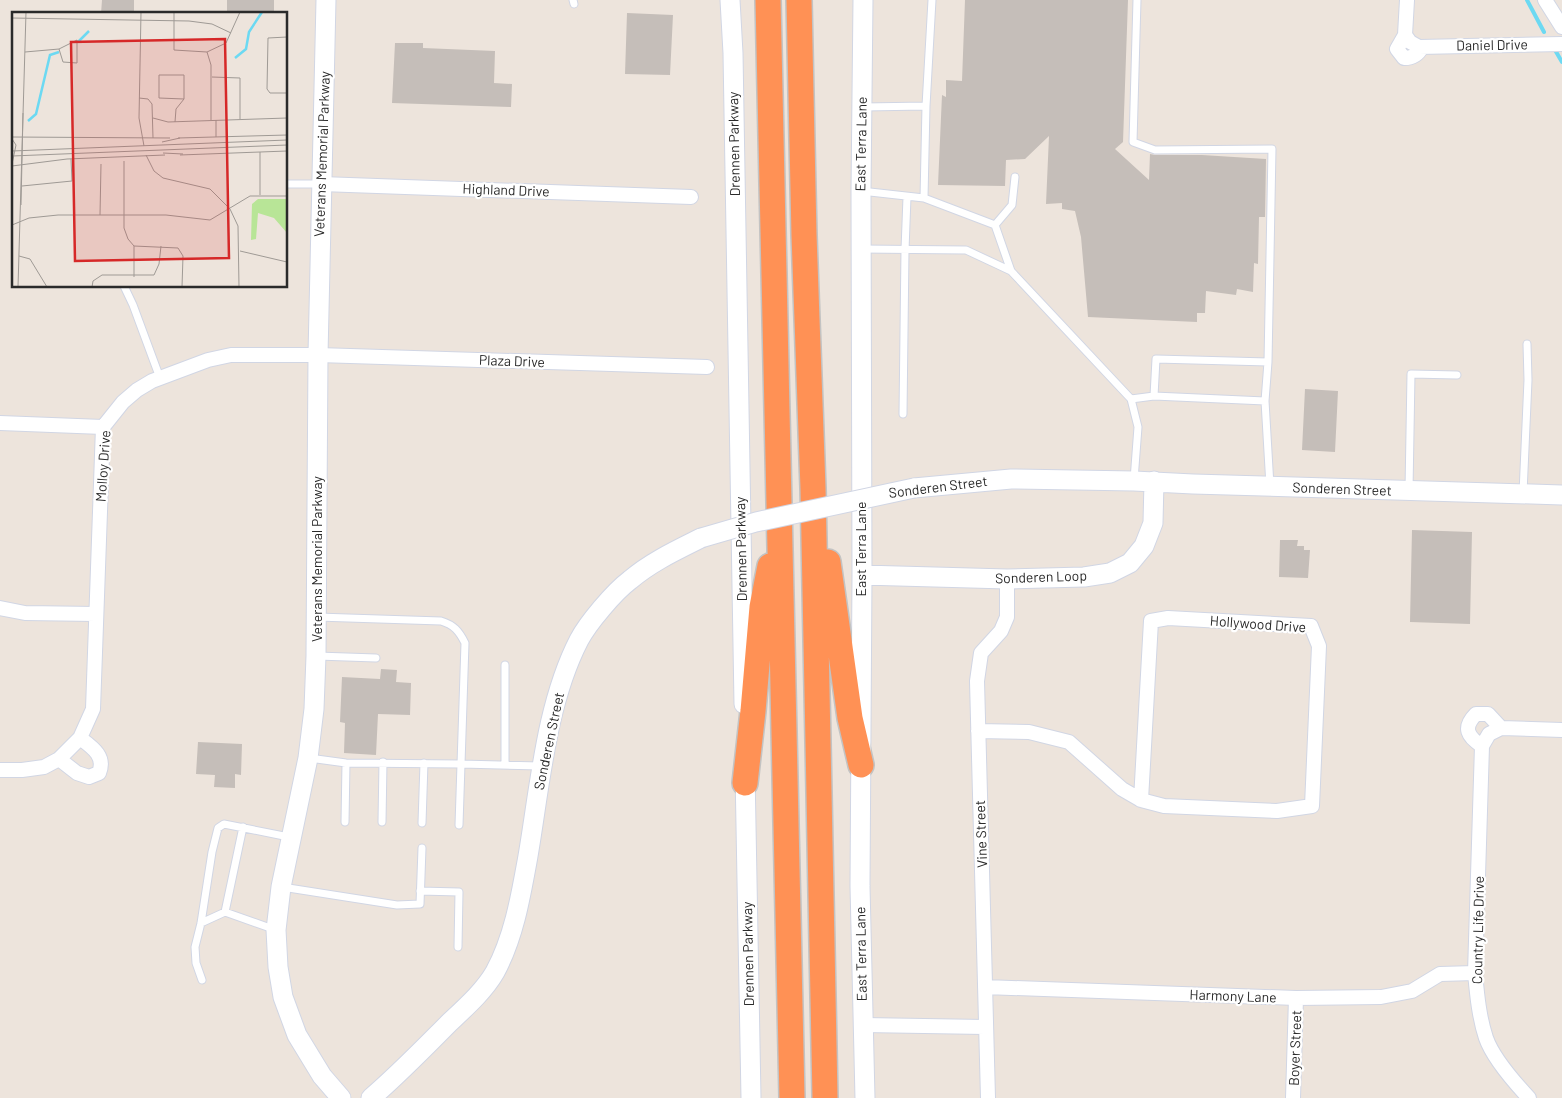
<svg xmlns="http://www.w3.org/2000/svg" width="1562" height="1098" viewBox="0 0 1562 1098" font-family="Barlow,sans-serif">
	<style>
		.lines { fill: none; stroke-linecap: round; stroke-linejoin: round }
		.stream { stroke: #6cd9f2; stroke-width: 4 }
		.building { fill: #c5beb9 }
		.lane-casing { stroke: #d1d6e4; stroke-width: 9 }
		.street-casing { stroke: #d1d6e4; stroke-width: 16 }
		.secondary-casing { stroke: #d1d6e4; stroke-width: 21 }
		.highway-casing { stroke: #c3c3c3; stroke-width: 28 }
		.lane { stroke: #fff; stroke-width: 7 }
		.street { stroke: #fff; stroke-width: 14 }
		.secondary { stroke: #fff; stroke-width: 19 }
		.highway { stroke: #ff9155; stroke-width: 25 }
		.secondary-bridge-casing { stroke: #d1d6e4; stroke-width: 21; stroke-linecap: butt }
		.secondary-bridge { stroke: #fff; stroke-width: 19 }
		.labels { text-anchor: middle; stroke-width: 4.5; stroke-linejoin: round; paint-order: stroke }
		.street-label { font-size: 14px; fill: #2a2a2a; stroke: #fff }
		.inset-river { fill: none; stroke: #6cd9f2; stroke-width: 2.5 }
		.inset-road { fill: none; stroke: #9f9a95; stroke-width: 1 }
		.view { fill: #d62828; fill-opacity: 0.15; stroke: #d62828; stroke-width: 2.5 }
		.inset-edge { fill: none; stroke: #2a2a2a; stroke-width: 2.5 }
	</style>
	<rect width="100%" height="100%" fill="#ede4dc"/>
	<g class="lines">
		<path class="stream" d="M1527,0L1544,32
			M1555,50L1562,62"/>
	</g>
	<path class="building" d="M102,0H134V14H101Z
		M227,0H274V14H227Z
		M965,0H1128L1123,142L1115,149L1149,180L1150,154L1155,155H1202L1266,159L1265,217H1259L1258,264L1254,263L1253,292L1237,289L1236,295L1206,291L1205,313H1197V322L1088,317L1081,237L1075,211L1062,209V203L1046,204L1049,136L1025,159L1006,160L1005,186L938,185L942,95L946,97V80L962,81Z
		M627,13L673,15L670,75L625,74Z
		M395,43H423V48L495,51L494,83L512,84L511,107L392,103Z
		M1305,389L1338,391L1335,452L1302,450Z
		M1412,530L1472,532L1470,624L1410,622Z
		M1280,540H1298L1297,546H1304V550H1310L1308,578L1279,577Z
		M381,669L397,670L396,682L411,683L410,715L378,714L376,755L344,753L345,723L340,722L342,677L380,679Z
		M198,742L242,744L241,775L235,774V788L214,787L215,775L196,774Z"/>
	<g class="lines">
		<g class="lane-casing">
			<path id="lane" d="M573,0L574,4
				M1137,0L1133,142L1155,150L1272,149L1268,362L1265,401L1270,486
				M864,107L926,106
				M286,184H320
				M861,191L924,198L995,225L1011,271
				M924,198L926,106L932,0
				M995,225L1012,205L1015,177
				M861,249L966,250L1011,271L1131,399L1138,427L1134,480
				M124,286L133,305L160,378
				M1154,396L1156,359L1268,362
				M1131,399L1154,396L1265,401
				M903,414L905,250L907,197
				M1409,490L1411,374L1457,375
				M1523,493L1528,380L1527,344
				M317,656L376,658
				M505,665V765
				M309,758L346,763L461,764L465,643C459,631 454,625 441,621L317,617
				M345,822L346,763
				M382,822L383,762
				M422,823L424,763
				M459,825L461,764L540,766
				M282,887L397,905L420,904L422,848
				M420,891L459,892L458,947
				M225,912L243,827
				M201,923L225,912L276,930
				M202,980L196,963L195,947L201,923L212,852L218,828L224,824L289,837"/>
		</g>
		<g class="street-casing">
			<path id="street" d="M1407,0L1405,35L1410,42L1419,47L1562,44
				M1545,0L1562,27
				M1405,35L1397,49L1404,58C1413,58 1418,55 1422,47
				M321,184L691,197
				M0,423L103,427
				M0,608L25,613L96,614
				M1168,618L1311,626L1319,646L1312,806L1277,811L1164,806L1141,800L1151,621Z
				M978,731L1029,732L1069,742L1122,789L1141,800
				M1482,746C1468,737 1462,728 1476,714H1488L1501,728
				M59,759L77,773L89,777L99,773C106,756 92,747 80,738
				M0,770H22L44,767L59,759L80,738L93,709L103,427L123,402L137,390L152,381L208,360L231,355H318L707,367
				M985,987L1296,998L1381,997L1412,991L1440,974L1475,973
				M863,1025L985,1027
				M988,1098L977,681L981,653L1001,631L1007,617V579
				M1293,1098L1296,998
				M1529,1098C1515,1083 1493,1058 1486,1038C1479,1017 1477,994 1475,973L1482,746L1489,734L1501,728L1562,730"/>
		</g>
		<g class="secondary-casing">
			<path id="secondary" d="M326,0L318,355L316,656L314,709L308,758L281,887L276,930L278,967L283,997L297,1035L322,1076L341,1098
				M730,0L733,53L744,704
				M863,0L861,191L862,575L860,886L865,1098
				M914,488L1011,479L1134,481L1193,484L1562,495
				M862,575L1007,579L1084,577L1110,573L1130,563L1144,546L1153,523L1154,481
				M745,771L751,1098
				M371,1098C399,1074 424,1048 450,1022C466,1007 484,991 495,972C514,937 521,895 528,856C540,786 546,704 579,640C588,623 614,592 630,580C651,562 677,550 701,538"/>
		</g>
		<g class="highway-casing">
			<path id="highway" d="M768,0L792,1098
				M799,0L804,235L813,488L825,1098
				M828,562L850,718L861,765
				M745,783L753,711L762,607L770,566"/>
		</g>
		<use href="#lane" class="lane"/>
		<use href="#street" class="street"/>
		<use href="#secondary" class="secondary"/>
		<use href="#highway" class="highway"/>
		<g class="secondary-bridge-casing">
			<path id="secondary-bridge" d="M701,538L756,522L914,488"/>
		</g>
		<use href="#secondary-bridge" class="secondary-bridge"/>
	</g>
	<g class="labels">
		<g class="street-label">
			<text transform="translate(1492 45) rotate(-1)" y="5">Daniel Drive</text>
			<text transform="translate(734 144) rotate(-91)" y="5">Drennen Parkway</text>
			<text transform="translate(861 144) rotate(-89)" y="5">East Terra Lane</text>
			<text transform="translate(322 154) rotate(-88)" y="5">Veterans Memorial Parkway</text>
			<text transform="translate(506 190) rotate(2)" y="5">Highland Drive</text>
			<text transform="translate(512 361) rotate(2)" y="5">Plaza Drive</text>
			<text transform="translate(103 466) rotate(-86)" y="5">Molloy Drive</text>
			<text transform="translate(938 487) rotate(-7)" y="5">Sonderen Street</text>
			<text transform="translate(1342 489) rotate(2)" y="5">Sonderen Street</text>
			<text transform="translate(741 549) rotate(-91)" y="5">Drennen Parkway</text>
			<text transform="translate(861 549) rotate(-90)" y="5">East Terra Lane</text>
			<text transform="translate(317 559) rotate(-90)" y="5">Veterans Memorial Parkway</text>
			<text transform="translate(1041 577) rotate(-2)" y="5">Sonderen Loop</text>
			<text transform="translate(1258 624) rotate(4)" y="5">Hollywood Drive</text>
			<text transform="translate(549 741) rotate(-78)" y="5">Sonderen Street</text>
			<text transform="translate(981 834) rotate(-92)" y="5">Vine Street</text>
			<text transform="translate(1478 930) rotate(-89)" y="5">Country Life Drive</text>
			<text transform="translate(748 954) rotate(-91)" y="5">Drennen Parkway</text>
			<text transform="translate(861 954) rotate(-91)" y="5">East Terra Lane</text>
			<text transform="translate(1233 996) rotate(2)" y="5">Harmony Lane</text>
			<text transform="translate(1295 1048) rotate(-88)" y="5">Boyer Street</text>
		</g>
	</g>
	<g transform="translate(12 12)">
		<rect width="275" height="275" fill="#ede4dc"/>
		<path d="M246,187H275V221L262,206L246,201L244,227L239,228L240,192Z" fill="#b8e597"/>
		<path class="inset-river" d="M66,30L77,19M223,46L234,37L237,20L250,0M16,109L24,102L38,43L47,40"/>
		<path class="inset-road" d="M129,0L127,106L132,134M162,0V38L195,40L214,31L228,0M0,6L177,9L200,12L219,21M275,25L256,26L255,77L258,81H275M13,40L47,37L51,50L65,51V28L47,37M195,40L199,53V108M147,63H172V87L147,86ZM200,65L228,66V107M127,86L136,87L140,92L141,126M141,106L156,110L275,106M204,108V125M163,110L164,97L172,87M0,125L158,126M166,126L275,123M0,127L4,133L0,152M150,130L168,126M0,139L275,128M248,140V183M151,141L171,142M134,143L142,159L151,166L198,177L218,197L226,214L227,275M168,143L275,139M0,144L275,133M112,149V216L116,227L122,234L166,236L171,244L170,275M0,154L55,147L153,143M10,174L60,169L59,147M9,193L11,101M88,203L89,152M0,213L17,206L46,203H154L198,208L238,184H274M228,239L275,250M7,244L18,247L35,275M122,265V234M6,275L14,0M80,275L81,269L90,263H142L147,252L149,234"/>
		<path class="view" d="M213,27L217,246L63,249L59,30Z"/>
		<rect width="275" height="275" class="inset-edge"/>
	</g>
</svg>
